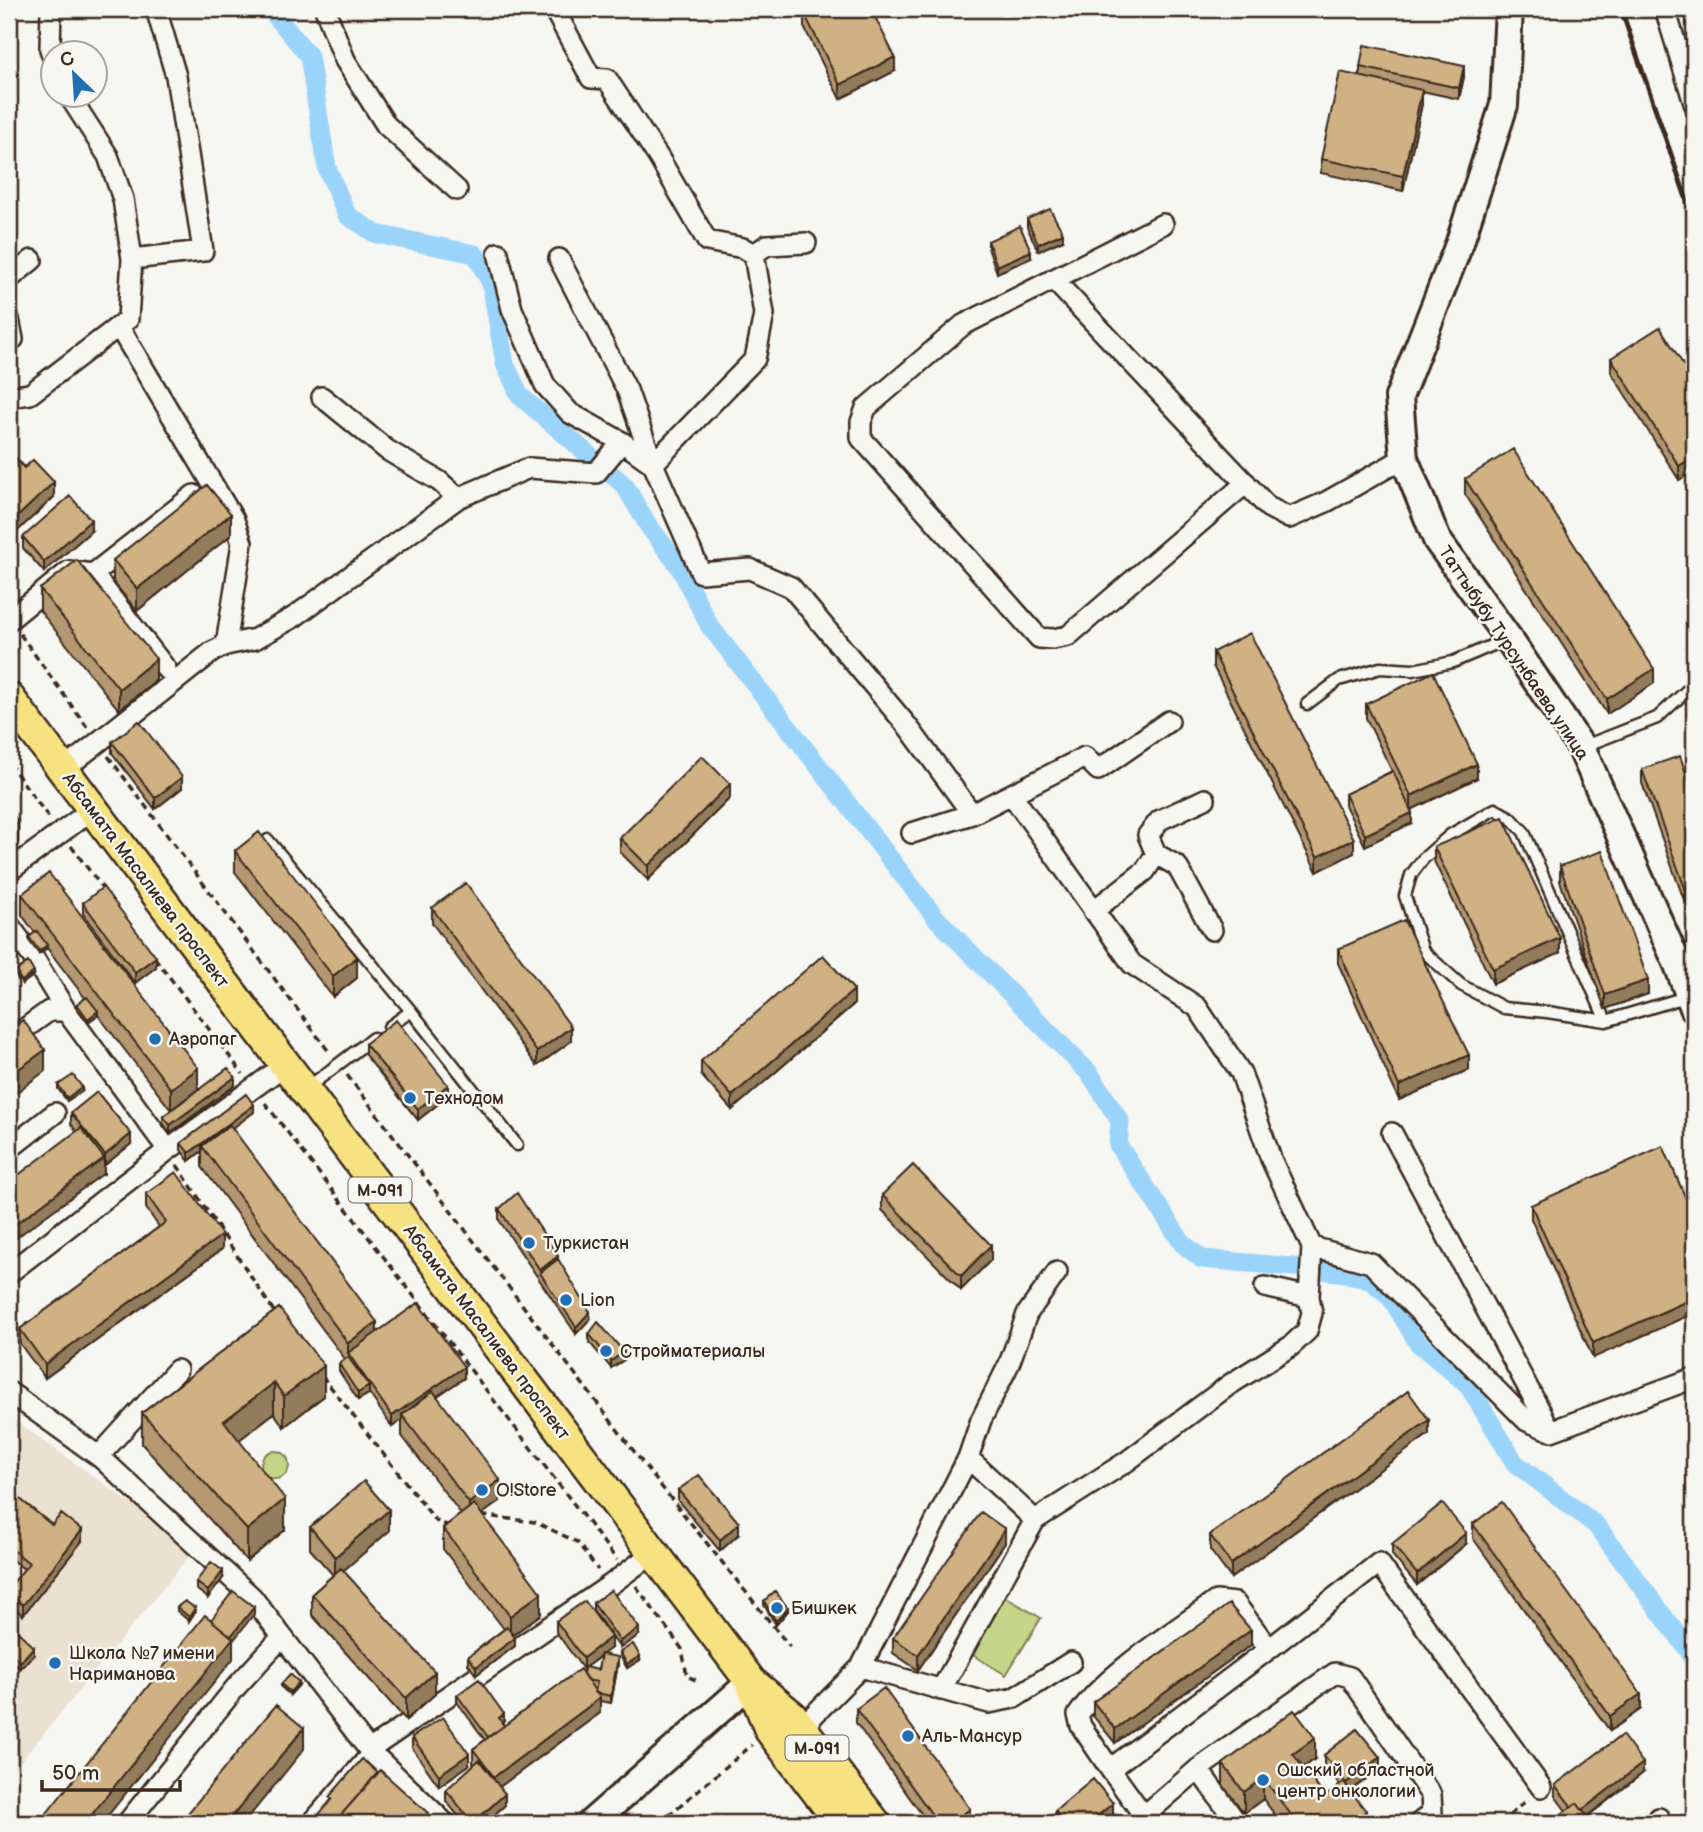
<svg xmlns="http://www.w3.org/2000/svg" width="1703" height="1832" viewBox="0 0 1703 1832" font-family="'Balsamiq Sans',sans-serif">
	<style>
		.built { fill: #ebe1d1 }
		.green { fill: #c4d488; stroke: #807f53; stroke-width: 2 }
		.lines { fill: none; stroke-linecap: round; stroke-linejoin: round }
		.canal { stroke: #9bd4fb; stroke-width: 19 }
		.lane-casing { stroke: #3b2a1e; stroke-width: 15 }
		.street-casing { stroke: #3b2a1e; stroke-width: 24 }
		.secondary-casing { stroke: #3b2a1e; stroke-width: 32 }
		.primary-casing { stroke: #3b2a1e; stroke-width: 35 }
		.path { stroke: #3b2a1e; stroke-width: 3.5; stroke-dasharray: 7 5; stroke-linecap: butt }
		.lane { stroke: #f6f6f2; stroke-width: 10 }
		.street { stroke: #f6f6f2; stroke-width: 19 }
		.secondary { stroke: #f6f6f2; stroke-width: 26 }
		.primary { stroke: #f7e281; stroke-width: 30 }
		.rail { stroke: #3b2a1e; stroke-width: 5 }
		.wall { fill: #b39872; stroke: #3b2a1e; stroke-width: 2; fill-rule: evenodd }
		.shaded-wall { fill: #927c5c; stroke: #3b2a1e; stroke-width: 2 }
		.building { fill: #d0b184; stroke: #3b2a1e; stroke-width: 2 }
		.poi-dot { fill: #1f6fb2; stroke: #f6f6f2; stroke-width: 2.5 }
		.labels { text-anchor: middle; stroke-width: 5; stroke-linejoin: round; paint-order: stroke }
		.shield { fill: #f6f6f2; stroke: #73675e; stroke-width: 2 }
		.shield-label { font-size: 16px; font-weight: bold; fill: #3b2a1e }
		.street-label { font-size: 18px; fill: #3b2a1e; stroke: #f6f6f2 }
		.poi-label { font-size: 18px; fill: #3b2a1e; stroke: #f6f6f2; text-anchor: start }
	</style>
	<rect width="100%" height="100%" fill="#f6f6f2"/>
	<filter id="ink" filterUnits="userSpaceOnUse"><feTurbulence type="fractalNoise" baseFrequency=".0143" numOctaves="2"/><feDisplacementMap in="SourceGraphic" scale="14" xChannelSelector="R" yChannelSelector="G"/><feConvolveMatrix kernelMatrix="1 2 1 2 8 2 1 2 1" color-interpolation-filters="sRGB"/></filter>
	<g filter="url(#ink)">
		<path class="built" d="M9,1416L195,1549L9,1776Z"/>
		<path class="green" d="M261 1465a14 14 0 1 1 28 0a14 14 0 1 1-28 0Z
			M1005,1597L1041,1618L1006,1675L971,1654Z"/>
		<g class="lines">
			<path class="canal" d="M270,9L309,56L327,168L347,215L376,234L475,254L491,283L505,364L520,396L625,486L648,525L679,566L709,625L936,918L1090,1074L1120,1121L1118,1145L1183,1244L1202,1259L1305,1268L1345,1273L1371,1281L1390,1296L1418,1343L1468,1385L1515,1463L1596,1525L1690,1652L1694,1663"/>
			<g class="lane-casing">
				<path id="lane" d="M1307,704L1339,680L1380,668L1413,670L1453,662L1507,639
					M1582,747L1657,718L1694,684
					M268,840L411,1011L517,1145
					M1606,1021L1524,832L1511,818L1495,809L1450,835L1423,859L1411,875L1405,896L1423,951L1461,985L1504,1008L1547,1012L1606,1021L1689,996
					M389,1027L411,1011
					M307,1088L373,1038
					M306,1823L369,1750"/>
			</g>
			<g class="street-casing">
				<path id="street" d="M51,9L50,49L52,55
					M325,9L345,60L386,125L457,190
					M554,9L591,78L607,79L659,158L707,241L743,248L754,254L767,245L806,243
					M1665,9L1694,103
					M1163,224L963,325L866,408L861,422V438L1039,638L1053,639L1068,636L1246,483
					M498,253L512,309L545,385L570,413L622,442L653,464L755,359L764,314L754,254
					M132,259L203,251L176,76L156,9
					M559,259L627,390L653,464L701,573L750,569L791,587L909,728L972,814
					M9,279L32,260
					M1053,279L1268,507L1289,518L1326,502L1404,458
					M9,319L13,339L9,342
					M119,327L234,520L242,543L226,645
					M9,397L30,394L128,319L132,259L123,199L108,156L68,94
					M322,397L387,450L439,481L458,498
					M93,574L194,495
					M9,620L69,571L93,574L166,669
					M63,770L212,652L226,645L255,639L294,617L458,498L529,468L596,473L622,442
					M1012,795L1132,964L1197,1007L1241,1073L1271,1159L1312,1247L1309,1297
					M912,833L972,814L1085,757L1098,770L1169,721
					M1156,854L1177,866L1212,930
					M9,871L93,809
					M1093,911L1145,871L1156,854L1148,835L1160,820L1205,799
					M9,925L35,960L66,1011
					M9,1040L49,1011H66L168,1150
					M1392,1133L1551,1431L1694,1378
					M9,1149L55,1113
					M1312,1247L1371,1263L1527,1421L1551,1431
					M9,1273L168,1150L285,1065
					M9,1392L101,1458L252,1597L369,1750L445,1823
					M99,1456L177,1370
					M968,1458L1035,1520L1126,1462L1229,1385L1291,1346L1307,1331L1312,1313L1309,1297L1265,1287
					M861,1667L989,1703L1014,1698L1071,1662
					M941,1690L1035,1520
					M801,1728L861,1667L968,1458L981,1420L1009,1364L1027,1314L1057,1272
					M369,1750L610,1585L654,1552
					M1110,1769L1081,1726L1078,1715C1105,1674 1175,1631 1216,1601L1235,1603L1269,1649
					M1198,1769L1237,1823
					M1144,1816L1110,1769L1269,1649L1379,1563L1541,1787
					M1659,1818L1661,1823
					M127,1823L236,1687L282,1637
					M1136,1823L1198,1769L1335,1673L1350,1677L1431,1795L1432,1813L1419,1823"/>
			</g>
			<g class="secondary-casing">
				<path id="secondary" d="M1509,9L1504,105L1460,242L1399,397L1404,458L1437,540L1508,638L1581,747L1678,965L1694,1008
					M591,1823L751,1682"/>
			</g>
			<g class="primary-casing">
				<path id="primary" d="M9,698L751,1682L792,1716L875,1823
					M752,1685L770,1730L841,1823"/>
			</g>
			<path class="path" d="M20,634L87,727
				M108,756L330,1053
				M9,763L49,818
				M71,846L104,890
				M155,958L243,1074
				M347,1075L649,1471L790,1647
				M265,1103L617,1560
				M177,1165L275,1313
				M322,1376L436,1521L449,1526
				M482,1518L485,1516L535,1522L577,1542L598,1570
				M636,1586L682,1649L687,1676L698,1681
				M659,1823L752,1745
				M1501,1823L1528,1799"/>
			<use href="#lane" class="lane"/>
			<use href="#street" class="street"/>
			<use href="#secondary" class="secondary"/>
			<use href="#primary" class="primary"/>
			<path class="rail" d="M1621,9L1694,221"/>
		</g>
		<path class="wall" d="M804,13L895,71L840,99L804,27Z
			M1360,67L1464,77L1459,99L1422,91V104L1403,191L1321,173V159L1360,76Z
			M1027,219L1063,240L1038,251L1027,227Z
			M988,241L1031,258L997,273L988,248Z
			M1611,358L1694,382V471L1679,480L1611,372Z
			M9,451L54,497L12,536L9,533Z
			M1465,479L1654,683L1607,714L1465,494Z
			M91,531L44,572L23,548V537Z
			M231,535L137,611L113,582V560Z
			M40,589L156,680L119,710L40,611Z
			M1213,652L1354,853L1317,872L1213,666Z
			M1366,704L1477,778L1411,810L1412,823L1365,846L1345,805V794L1392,771L1366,718Z
			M112,742L182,788L155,809L112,753Z
			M1642,769L1694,796V899L1685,903L1642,783Z
			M730,798L648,880L620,852V838Z
			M1434,847L1560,953L1493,984L1434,861Z
			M235,851L357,978L333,997L235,872Z
			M1560,866L1648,994L1605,1009L1560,881Z
			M22,894L198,1089L171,1110L98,1015L88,1022L77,1008V1004L85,998L47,948L39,954L29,941V937L35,933L22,915Z
			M83,903L156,967L135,983L83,914Z
			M432,908L571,1041L537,1066L432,923Z
			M1338,949L1469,1070L1399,1100L1338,963Z
			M15,972L34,975L22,984L15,975Z
			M854,1004L732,1110L701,1075V1061Z
			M365,1044L448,1096L418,1120L365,1055Z
			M58,1085L82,1091L67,1101L58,1089Z
			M235,1085L170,1133L163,1123V1116Z
			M254,1112L232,1128L377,1333L464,1378L437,1396L500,1501L482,1514L541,1614L513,1635L515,1646L476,1675L468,1664V1657L504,1629L443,1549V1528L461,1514L402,1436V1420L392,1427L369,1393L358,1400L339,1371V1364L345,1359L202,1167V1151L189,1161L181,1150V1143Z
			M71,1113L131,1144L105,1165L104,1163V1173L77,1132L71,1124Z
			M146,1194L222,1249L45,1378L20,1344V1329L159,1227L146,1208Z
			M882,1195L991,1260L961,1290L882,1210Z
			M1531,1205L1694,1217L1593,1358L1531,1219Z
			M499,1209L590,1319L576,1334L499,1220Z
			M279,1308L324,1396L284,1427L274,1413L239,1440L285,1530L247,1561L142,1444V1413Z
			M589,1334L624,1360L611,1368L589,1342Z
			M1429,1434L1231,1578L1210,1550V1535Z
			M9,1490L52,1525L82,1541L23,1615L9,1604V1588L24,1569L9,1558Z
			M678,1490L739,1534L720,1551L678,1501Z
			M1473,1524L1641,1709L1610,1731L1473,1538Z
			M310,1527L389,1531L343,1570L435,1694L406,1720L312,1615V1594L333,1575L310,1549Z
			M1005,1543L918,1670L893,1653V1638Z
			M1392,1544H1466L1417,1585L1392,1555Z
			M223,1578L208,1598L196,1589V1582Z
			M764,1601L788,1611L776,1625L764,1605Z
			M593,1603L639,1635L620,1648L593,1610Z
			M177,1607L195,1612L189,1621L177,1611Z
			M556,1621L611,1648L603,1654L618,1664L611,1703L600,1701V1713L499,1787L505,1805L485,1823H464L446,1801V1790L474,1765L473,1763V1749L485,1740L457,1702V1695L504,1721L502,1723L504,1726L583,1674L584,1668L583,1669L556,1632ZM601,1656L598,1670L584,1668Z
			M9,1632L34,1654L20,1669L9,1658Z
			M1251,1645L1115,1743L1093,1716V1702Z
			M620,1652L640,1660L627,1668L620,1656Z
			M281,1684L299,1685L290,1695L281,1687Z
			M856,1709L970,1809V1823H928L856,1723Z
			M412,1737L469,1765L439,1786L412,1748Z
			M1324,1755L1380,1768L1351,1791L1366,1823H1281L1263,1799L1244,1813L1223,1785V1764L1315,1759L1303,1768L1325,1797L1340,1786L1324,1766Z
			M1643,1773L1587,1817L1566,1811L1555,1796V1785Z
			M1055,1811L1113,1814L1102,1823H1056L1055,1821Z"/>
		<path class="shaded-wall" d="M895,57V71L840,99V85Z
			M1464,66V77L1459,99V88Z
			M1422,90V104L1403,191V176Z
			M1063,233V240L1038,251V244Z
			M1031,251V258L997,273V266Z
			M1694,456V471L1679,480V466Z
			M54,482V497L12,536V522Z
			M231,514V535L137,611V589Z
			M91,520V531L44,572V562Z
			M156,659V680L119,710V689Z
			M1654,669V683L1607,714V699Z
			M1477,764V778L1411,810V796Z
			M182,777V788L155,809V798Z
			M730,784V798L648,880V866Z
			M1412,813V823L1365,846V835Z
			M18,822V843L9,849V828Z
			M1354,839V853L1317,872V857Z
			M1694,885V899L1685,903V888Z
			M1560,938V953L1493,984V969Z
			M47,945V948L39,954V951Z
			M156,957V967L135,983V972Z
			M357,957V978L333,997V976Z
			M34,972V975L22,984V981Z
			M1648,980V994L1605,1009V995Z
			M854,990V1004L732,1110V1096Z
			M98,1011V1015L88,1022V1019Z
			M571,1027V1041L537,1066V1052Z
			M45,1050V1071L9,1098V1076Z
			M1469,1055V1070L1399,1100V1086Z
			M198,1068V1089L171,1110V1089Z
			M235,1077V1085L170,1133V1125Z
			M448,1085V1096L418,1120V1109Z
			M82,1087V1091L67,1101V1098Z
			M254,1105V1112L205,1149L202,1146V1151L189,1161V1153Z
			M131,1134V1144L105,1165V1155Z
			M104,1158V1173L9,1243V1229Z
			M222,1235V1249L45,1378V1364Z
			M991,1245V1260L961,1290V1276Z
			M558,1256V1266L540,1273V1270Z
			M1694,1298V1313L1593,1358V1343Z
			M590,1312V1319L576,1334V1327Z
			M377,1322V1344L348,1353V1343Z
			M624,1352V1360L611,1368V1361Z
			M324,1366V1396L284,1427V1396Z
			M464,1367V1378L405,1418L402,1415V1420L392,1427V1416Z
			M274,1383V1413L224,1452V1421Z
			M369,1386V1394L358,1400V1393Z
			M1429,1420V1434L1231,1578V1564Z
			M500,1480V1501L469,1524V1503Z
			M285,1499V1530L247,1561V1530Z
			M389,1510V1531L335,1578V1557Z
			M739,1523V1534L720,1551V1540Z
			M1005,1529V1543L918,1670V1655Z
			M82,1530V1541L23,1615V1605Z
			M1466,1533V1544L1417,1585V1574Z
			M223,1571V1578L208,1598V1591Z
			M541,1593V1614L510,1637V1616Z
			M254,1607V1614L233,1641V1659L102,1823H85Z
			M195,1608V1612L189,1621V1617Z
			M788,1608V1611L776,1625V1621Z
			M639,1628V1635L620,1648V1641Z
			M1251,1630V1645L1115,1743V1729Z
			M611,1637V1648L583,1669V1658Z
			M515,1638V1646L476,1675V1667Z
			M34,1647V1654L20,1669V1662Z
			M640,1656V1660L627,1668V1664Z
			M618,1657V1664L611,1703V1696Z
			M435,1672V1694L406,1720V1698Z
			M299,1682V1685L290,1695V1692Z
			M1641,1694V1709L1610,1731V1716Z
			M600,1698V1713L494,1791V1777Z
			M504,1714V1721L499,1726V1718Z
			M304,1728V1749L244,1823H227Z
			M1315,1738V1759L1293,1775V1754Z
			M469,1754V1765L439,1786V1775Z
			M1380,1757V1768L1346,1794V1783Z
			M1643,1763V1773L1578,1823L1577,1813Z
			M1263,1778V1799L1244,1813V1792Z
			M505,1794V1805L485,1823H473Z
			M1113,1803V1814L1102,1823H1089Z
			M970,1809V1823H950Z
			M1366,1811V1823H1349Z"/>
		<path class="building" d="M812,9H871L895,57L840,85L804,13Z
			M1364,45L1464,66L1459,88L1360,67Z
			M1340,72L1422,90L1403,176L1321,159Z
			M1050,209L1063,233L1038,244L1027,219Z
			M1020,226L1031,251L997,266L988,241Z
			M1660,327L1694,382V456L1679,466L1611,358Z
			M1513,449L1654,669L1607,699L1465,479Z
			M9,451L24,468L33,460L54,482L12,522L9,518Z
			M207,485L231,514L137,589L113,560Z
			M70,496L91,520L44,562L23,537Z
			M77,560L156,659L119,689L40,589Z
			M1250,633L1354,839L1317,857L1213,652Z
			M1433,672L1477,764L1411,796L1366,704Z
			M139,721L182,777L155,798L112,742Z
			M702,756L730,784L648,866L620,838Z
			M1680,756L1694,796V885L1685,888L1642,769Z
			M1393,771L1412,813L1365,835L1345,794Z
			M9,809L18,822L9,828Z
			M1503,817L1560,938L1493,969L1434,847Z
			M259,832L357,957L333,976L235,851Z
			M1602,851L1648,980L1605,995L1560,866Z
			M49,873L198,1068L171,1089L22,894Z
			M466,883L571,1027L537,1052L432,908Z
			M103,887L156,957L135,972L83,903Z
			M1404,920L1469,1055L1399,1086L1338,949Z
			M37,931L47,945L39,951L29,937Z
			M823,955L854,990L732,1096L701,1061Z
			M28,962L34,972L22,981L15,972Z
			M87,997L98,1011L88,1019L77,1004Z
			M23,1020L45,1050L9,1076V1030Z
			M396,1020L448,1085L418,1109L365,1044Z
			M228,1068L235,1077L170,1125L163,1116Z
			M73,1075L82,1087L67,1098L58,1085Z
			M97,1092L131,1134L105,1155L71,1113Z
			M246,1094L254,1105L189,1153L181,1143Z
			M230,1125L377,1322L348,1343L202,1146Z
			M81,1128L104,1158L9,1229V1182Z
			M1663,1146L1694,1217V1298L1593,1343L1531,1205Z
			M913,1165L991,1245L961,1276L882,1195Z
			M176,1172L222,1235L45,1364L20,1329L166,1222L146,1194Z
			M517,1193L558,1256L540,1270L499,1209Z
			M558,1259L590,1312L576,1327L540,1273Z
			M418,1303L464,1367L392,1416L348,1353Z
			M279,1308L324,1366L284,1396L274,1383L224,1421L285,1499L247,1530L142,1413Z
			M598,1322L624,1352L611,1361L589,1334Z
			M348,1357L369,1386L358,1393L339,1364Z
			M433,1391L500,1480L469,1503L402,1415Z
			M1408,1391L1429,1420L1231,1564L1210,1535Z
			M699,1475L739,1523L720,1540L678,1490Z
			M364,1481L389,1510L335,1557L310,1527Z
			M9,1490L52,1525L61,1514L82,1530L23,1605L9,1593V1588L29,1563L9,1547Z
			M1502,1502L1641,1694L1610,1716L1473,1524Z
			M1442,1503L1466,1533L1417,1574L1392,1544Z
			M474,1504L541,1593L510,1616L443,1528Z
			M981,1512L1005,1529L918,1655L893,1638Z
			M211,1562L223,1571L208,1591L196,1582Z
			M341,1568L435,1672L406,1698L312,1594Z
			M611,1590L639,1628L620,1641L593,1603Z
			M233,1591L254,1607L231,1636L211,1620Z
			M775,1591L788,1608L776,1621L764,1601Z
			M185,1601L195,1608L189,1617L177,1607Z
			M585,1601L611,1637L583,1658L556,1621Z
			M1229,1604L1251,1630L1115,1729L1093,1702Z
			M205,1615L233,1638L85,1823H39Z
			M13,1627L34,1647L20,1662L9,1651V1632Z
			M507,1627L515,1638L476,1667L468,1657Z
			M633,1644L640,1656L627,1664L620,1652Z
			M601,1654L618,1657L611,1696L596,1693L595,1692L597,1682L587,1680L583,1674L584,1667L598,1670Z
			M580,1669L600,1698L494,1777L473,1749Z
			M290,1674L299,1682L290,1692L281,1684Z
			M479,1679L504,1714L499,1718L504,1726L488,1737L457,1695Z
			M884,1688L970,1809L950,1823H938L856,1709Z
			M276,1705L304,1728L227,1823H180Z
			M1294,1710L1315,1738L1293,1754L1325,1797L1344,1782L1366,1811L1349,1823H1290L1295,1820L1263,1778L1244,1792L1223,1764Z
			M443,1717L469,1754L439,1775L412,1737Z
			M1357,1729L1380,1757L1346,1783L1324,1755Z
			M1622,1735L1643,1763L1582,1810L1577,1803L1572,1807L1555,1785Z
			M362,1759L378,1773L334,1823H320L315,1819L332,1799L329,1797Z
			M479,1760L505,1794L473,1823L446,1790Z
			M380,1770L428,1813L426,1816L434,1823H334Z
			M1093,1779L1113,1803L1089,1823H1065L1055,1811Z
			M1577,1803L1592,1823H1549Z"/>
	</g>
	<g class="poi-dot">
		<circle cx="155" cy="1039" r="7"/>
		<circle cx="410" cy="1098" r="7"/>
		<circle cx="529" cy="1243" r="7"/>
		<circle cx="566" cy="1300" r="7"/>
		<circle cx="606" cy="1351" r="7"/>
		<circle cx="482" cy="1490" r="7"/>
		<circle cx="777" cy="1608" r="7"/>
		<circle cx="55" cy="1663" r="7"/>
		<circle cx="908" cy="1736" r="7"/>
		<circle cx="1263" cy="1780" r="7"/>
	</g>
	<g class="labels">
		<g class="shield">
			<rect x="348.5" y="1177.5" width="63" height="25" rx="5"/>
			<rect x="785.5" y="1735.5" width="63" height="25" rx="5"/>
		</g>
		<g class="shield-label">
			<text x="380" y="1196">М-091</text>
			<text x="817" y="1754">М-091</text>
		</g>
		<g class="street-label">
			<text transform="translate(1514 653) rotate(56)" y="6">Таттыбубу Турсунбаева улица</text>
			<text transform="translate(146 880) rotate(53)" y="6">Абсамата Масалиева проспект</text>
			<text transform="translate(487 1332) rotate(53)" y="6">Абсамата Масалиева проспект</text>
		</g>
		<g class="poi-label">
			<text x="169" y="1045">Аэропаг</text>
			<text x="424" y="1104">Технодом</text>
			<text x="543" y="1249">Туркистан</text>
			<text x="580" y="1306">Lion</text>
			<text x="620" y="1357">Стройматериалы</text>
			<text x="496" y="1496">O!Store</text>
			<text x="791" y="1614">Бишкек</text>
			<text x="69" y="1659">Школа №7 имени<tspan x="69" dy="21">Нариманова</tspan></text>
			<text x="922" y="1742">Аль-Мансур</text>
			<text x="1277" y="1776">Ошский областной<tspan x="1277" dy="21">центр онкологии</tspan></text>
		</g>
	</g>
	<rect width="1703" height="1832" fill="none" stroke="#f6f6f2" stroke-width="35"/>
	<rect x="18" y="18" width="1668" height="1797" fill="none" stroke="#3b2a1e" stroke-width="2.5" filter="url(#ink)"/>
	<g transform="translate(74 74) rotate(335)"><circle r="33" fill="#f6f6f2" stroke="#aba49d" stroke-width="2"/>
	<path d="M0-5L12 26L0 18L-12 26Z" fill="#1f6fb2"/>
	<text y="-10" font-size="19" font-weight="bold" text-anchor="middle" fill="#3b2a1e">С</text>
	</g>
	<path d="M42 1780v10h138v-10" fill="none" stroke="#3b2a1e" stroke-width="3.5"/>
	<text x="52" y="1780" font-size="21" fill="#3b2a1e" stroke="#f6f6f2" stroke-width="5" paint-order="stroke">50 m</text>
</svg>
